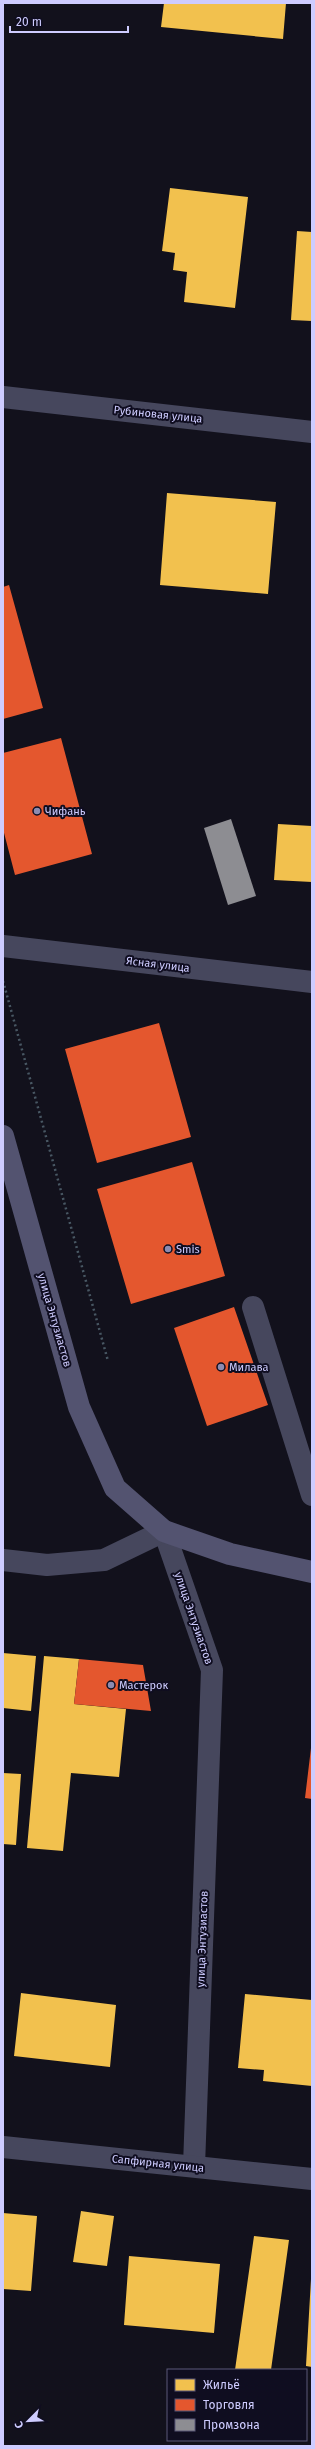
<svg xmlns="http://www.w3.org/2000/svg" width="315" height="2449" viewBox="0 0 315 2449" font-family="'Fira Sans',sans-serif">
	<style>
		.homes { fill: #f2c14e }
		.shops { fill: #e4572e }
		.industry { fill: #8d8d92 }
		.lines { fill: none; stroke-linecap: round; stroke-linejoin: round }
		.path { stroke: #485763; stroke-width: 2.5; stroke-dasharray: 2 3; stroke-linecap: butt }
		.lane { stroke: #46475d; stroke-width: 22 }
		.street { stroke: #46475d; stroke-width: 22 }
		.secondary { stroke: #535370; stroke-width: 22 }
		.poi-dot { fill: #8c8bb0; stroke: #0f0d20; stroke-width: 1.5 }
		.labels { text-anchor: middle; stroke-width: 4; stroke-linejoin: round; paint-order: stroke }
		.street-label { font-size: 11px; fill: #ceccff; stroke: #0f0d20 }
		.poi-label { font-size: 11px; fill: #ceccff; stroke: #0f0d20; text-anchor: start }
	</style>
	<rect width="100%" height="100%" fill="#12111c"/>
	<path class="homes" d="M164,3H286L283,39L161,27Z
		M170,188L248,197L235,308L184,302L187,272L173,270L175,253L162,251Z
		M297,231L312,232V321L291,320Z
		M167,493L276,502L268,594L160,585Z
		M278,824L312,826V882L274,880Z
		M3,1653L36,1656L31,1711L3,1708Z
		M44,1656L79,1659L74,1704L126,1709L119,1777L71,1773L63,1851L27,1848Z
		M3,1773L21,1774L16,1845L3,1844Z
		M21,1993L116,2005L110,2067L14,2056Z
		M245,1994L312,2000V2086L263,2081L264,2070L238,2068Z
		M81,2211L114,2216L107,2266L73,2262Z
		M3,2213L37,2216L31,2291L3,2289Z
		M254,2236L289,2240L271,2370H235Z
		M129,2256L220,2264L214,2333L124,2325Z
		M311,2279H312V2367L306,2366Z"/>
	<path class="shops" d="M9,585L43,708L3,719V587Z
		M61,738L92,854L15,875L3,829V753Z
		M159,1023L191,1137L97,1163L65,1049Z
		M192,1162L225,1276L131,1304L97,1189Z
		M234,1307L268,1405L207,1426L174,1328Z
		M79,1659L143,1665L151,1711L74,1704Z
		M311,1748H312V1799L305,1798Z"/>
	<path class="industry" d="M231,819L256,896L228,905L204,828Z"/>
	<g class="lines">
		<path class="path" d="M3,981L108,1361"/>
		<path class="lane" d="M253,1307L312,1495
			M164,1531L212,1670L194,2166"/>
		<path class="street" d="M3,397L312,432
			M3,946L312,982
			M3,1560L47,1565L104,1560L164,1531
			M3,2147L312,2179"/>
		<path class="secondary" d="M3,1136L79,1407L115,1488L164,1531L230,1554L312,1572"/>
	</g>
	<g class="poi-dot">
		<circle cx="37" cy="811" r="4"/>
		<circle cx="168" cy="1249" r="4"/>
		<circle cx="221" cy="1367" r="4"/>
		<circle cx="111" cy="1685" r="4"/>
	</g>
	<g class="labels">
		<g class="street-label">
			<text transform="translate(158 414) rotate(6)" y="4">Рубиновая улица</text>
			<text transform="translate(158 964) rotate(7)" y="4">Ясная улица</text>
			<text transform="translate(55 1320) rotate(74)" y="4">улица Энтузиастов</text>
			<text transform="translate(194 1618) rotate(71)" y="4">улица Энтузиастов</text>
			<text transform="translate(202 1939) rotate(-88)" y="4">улица Энтузиастов</text>
			<text transform="translate(158 2163) rotate(6)" y="4">Сапфирная улица</text>
		</g>
		<g class="poi-label">
			<text x="45" y="815">Чифань</text>
			<text x="176" y="1253">Smis</text>
			<text x="229" y="1371">Милава</text>
			<text x="119" y="1689">Мастерок</text>
		</g>
	</g>
	<rect width="315" height="2449" fill="none" stroke="#ceccff" stroke-width="8"/>
	<rect x="167" y="2369" width="140" height="72" fill="#0f0d20" stroke="#5b5979"/>
	<rect x="175" y="2379" width="20" height="12" fill="#f2c14e" stroke="#5b5979"/>
	<text x="203" y="2389" font-size="12" fill="#ceccff">Жильё</text>
	<rect x="175" y="2399" width="20" height="12" fill="#e4572e" stroke="#5b5979"/>
	<text x="203" y="2409" font-size="12" fill="#ceccff">Торговля</text>
	<rect x="175" y="2419" width="20" height="12" fill="#8d8d92" stroke="#5b5979"/>
	<text x="203" y="2429" font-size="12" fill="#ceccff">Промзона</text>
	<g transform="translate(28 2421) rotate(246)" stroke="#0f0d20" stroke-width="3" paint-order="stroke">
	<path d="M0-3L7 15L0 10L-7 15Z" fill="#ceccff"/>
	<text y="-6" font-size="11" font-weight="bold" text-anchor="middle" fill="#ceccff">С</text>
	</g>
	<path d="M10 26v6h118v-6" fill="none" stroke="#ceccff" stroke-width="2"/>
	<text x="16" y="26" font-size="12" fill="#ceccff" stroke="#0f0d20" stroke-width="3" paint-order="stroke">20 m</text>
</svg>
